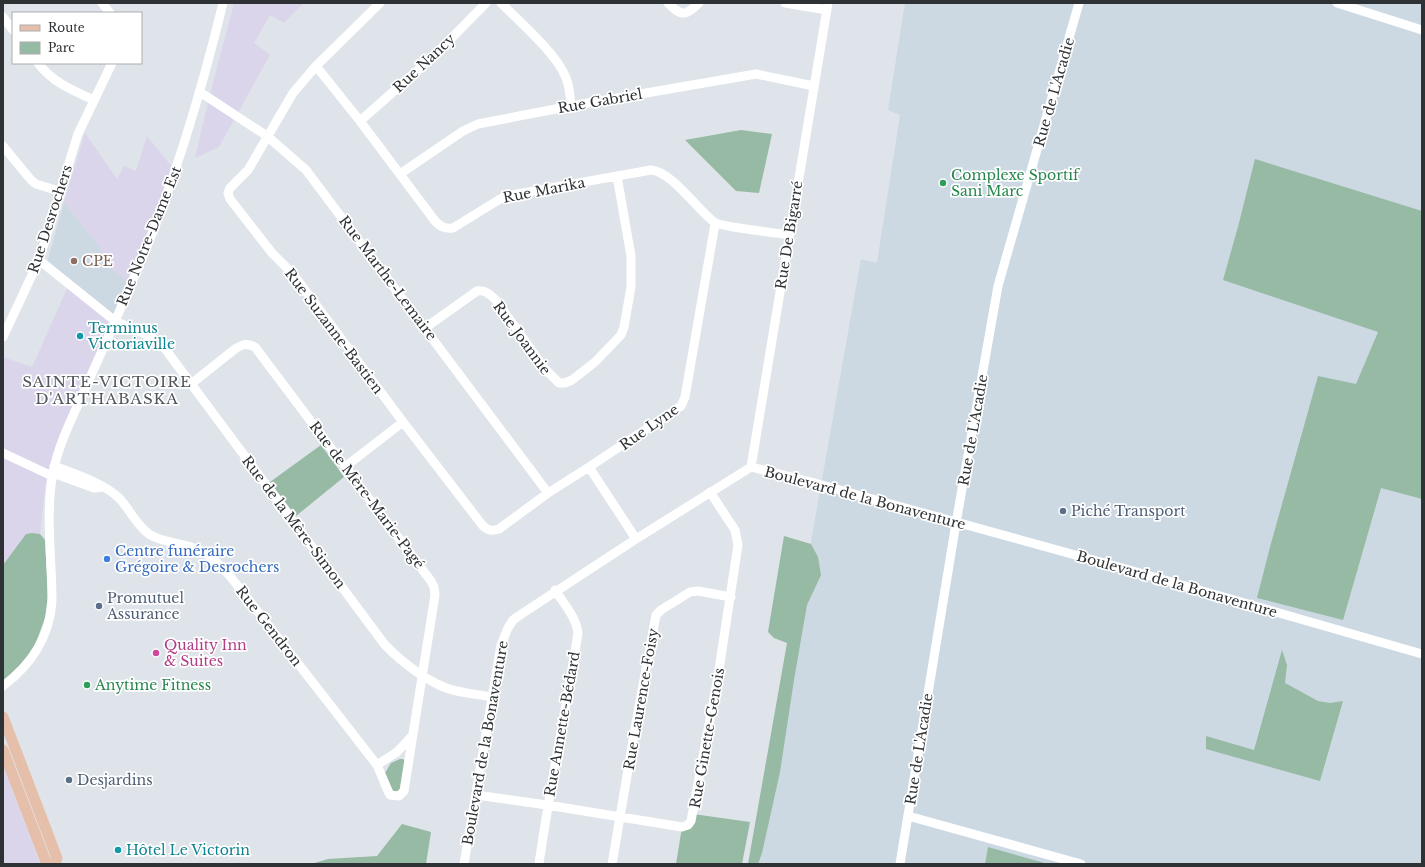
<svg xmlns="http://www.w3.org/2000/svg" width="1425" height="867" viewBox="0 0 1425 867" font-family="'Libre Baskerville',serif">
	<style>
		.commercial { fill: #dbd5eb }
		.built { fill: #ccd9e3 }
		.green { fill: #96baa3 }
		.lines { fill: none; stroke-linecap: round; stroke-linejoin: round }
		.minor { stroke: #fff; stroke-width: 9 }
		.major { stroke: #e6bfaa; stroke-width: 11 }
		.leisure-dot { fill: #2e9e5b; stroke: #fff; stroke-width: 1.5 }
		.education-dot { fill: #8d6e63; stroke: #fff; stroke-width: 1.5 }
		.culture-dot { fill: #0f9aa8; stroke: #fff; stroke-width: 1.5 }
		.service-dot { fill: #5c6f8a; stroke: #fff; stroke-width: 1.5 }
		.shop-dot { fill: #3f7fe0; stroke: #fff; stroke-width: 1.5 }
		.hotel-dot { fill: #d1479c; stroke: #fff; stroke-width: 1.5 }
		.labels { text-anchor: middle; stroke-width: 3.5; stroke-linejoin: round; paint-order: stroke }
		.street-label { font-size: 14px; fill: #2f3234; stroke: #fff }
		.leisure-label { font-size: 14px; fill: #27864d; stroke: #fff; text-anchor: start }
		.education-label { font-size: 14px; fill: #785e54; stroke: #fff; text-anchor: start }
		.culture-label { font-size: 14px; fill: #0d838f; stroke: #fff; text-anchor: start }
		.service-label { font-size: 14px; fill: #4e5e75; stroke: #fff; text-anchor: start }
		.shop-label { font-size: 14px; fill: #366cbe; stroke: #fff; text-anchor: start }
		.hotel-label { font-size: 14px; fill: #b23c85; stroke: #fff; text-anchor: start }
		.neighbourhood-label { font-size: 15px; letter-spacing: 1px; fill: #51575b; stroke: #fff }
	</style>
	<rect width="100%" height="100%" fill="#dee4e9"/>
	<path class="commercial" d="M234,3H304L284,23L270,15L254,43L270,55L219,147L195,158L208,102Z
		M85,133L117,179L124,166L136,171L147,136L172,167L129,282L96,258L101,249L64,202Z
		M70,282L113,316L56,449L46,479L40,534L32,533L26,534L3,565V357L32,367Z
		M3,766L40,864H3Z"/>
	<path class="built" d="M905,3H1422V864H754L861,259L877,263L900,115L888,110Z
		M64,202L101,249L97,258L129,282L113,316L47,263Z"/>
	<path class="green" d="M741,130L772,134L759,193L736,191L685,140Z
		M1255,159L1422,211V499L1381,488L1343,620L1257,598L1270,547L1318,376L1356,384L1378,332L1223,280L1239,223Z
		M321,445L344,477L296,516L270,482Z
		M32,533L40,534L45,540L48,595L45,618L32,653L3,682V565L26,534Z
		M784,536L811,544L818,557L821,575L807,605L794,680L780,772L762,853L758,864H748L787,643L774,638L768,632Z
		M1282,650L1287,665L1285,683L1318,701L1330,703L1343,701L1320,781L1206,749V736L1254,750Z
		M400,759H403L405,761L400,793H394L385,773L391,763Z
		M693,814L750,822L742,864H676L682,827Z
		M402,824L431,832L426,864H311L328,859L377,856Z
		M988,847L1048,864H985Z"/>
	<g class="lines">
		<path class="minor" d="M102,3L110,13
			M380,3L316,66L293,93L248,170L230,188L228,193L230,199L272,253L293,274L403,422L483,526C489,531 492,531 499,529L548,493L589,467L681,406L685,397L715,224
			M501,3C520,22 557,54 566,78C570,87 570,97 571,106
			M668,3C682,17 685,16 699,3
			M785,3L827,10
			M1337,3L1422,30
			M3,17L13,30
			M38,63C52,82 72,90 94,100
			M316,66L360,121L435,221C441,227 445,229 453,228L505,196L651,170C671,171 697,209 714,222C720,227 778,233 789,235
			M199,92L206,96L267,136L306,170L548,493
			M360,121L435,55L486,3
			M3,146L31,180L36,184L59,191
			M400,174L463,131L478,124L571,106L756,74L814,86
			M39,260L115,321L151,337L163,346L385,645C401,661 424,679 446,688C460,693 477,694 492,697
			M425,328L477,291C486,290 489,294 496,300L545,369L559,383H565L572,380L595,362L621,335L624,327L631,287V256L617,176
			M3,337L39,260L78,134L112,63
			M3,453L52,476
			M54,466C75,474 104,483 120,499C130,510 137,526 149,534C161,542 178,543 191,547C207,551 218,563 230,576L377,765L388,791L390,795L399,796L404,791L435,595L434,587L431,581L255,347C246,343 243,344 235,349L191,384
			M346,466L403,422
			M589,467L636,539
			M751,467L828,3
			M53,473L94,488L102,487
			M3,686C31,665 50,636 52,601C52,559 45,514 53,472C59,443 73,416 85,389C103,349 121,308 138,268C175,182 201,93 223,3
			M377,765L397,752L411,737
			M476,795L547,805L682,827L688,825L691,821L718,676L738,545L735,530L710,492
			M908,816L1081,864
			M464,864L501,645L508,628L513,620L520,615L636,539L751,467L811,482L1126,569L1422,654
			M539,864C550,786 566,710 578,633C576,617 564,604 555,590
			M612,864L636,723L656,615L661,610L690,592L698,591L731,597
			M900,864L956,523L998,286L1079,3"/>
		<path class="major" d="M3,717L57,858L55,864
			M3,750L46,862L50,864"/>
	</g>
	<g class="leisure-dot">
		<circle cx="943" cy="183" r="4"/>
		<circle cx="87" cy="685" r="4"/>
	</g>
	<circle class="education-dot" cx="74" cy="261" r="4"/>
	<g class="culture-dot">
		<circle cx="80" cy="336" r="4"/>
		<circle cx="118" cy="850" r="4"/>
	</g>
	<g class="service-dot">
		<circle cx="1063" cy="511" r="4"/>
		<circle cx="99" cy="606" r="4"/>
		<circle cx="69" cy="780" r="4"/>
	</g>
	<circle class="shop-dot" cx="107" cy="559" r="4"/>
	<circle class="hotel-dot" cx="156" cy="653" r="4"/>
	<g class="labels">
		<g class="street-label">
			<text transform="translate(424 63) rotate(-43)" y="5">Rue Nancy</text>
			<text transform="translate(1054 92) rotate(-74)" y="5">Rue de L'Acadie</text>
			<text transform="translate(600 101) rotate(-10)" y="5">Rue Gabriel</text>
			<text transform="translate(544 190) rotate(-11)" y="5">Rue Marika</text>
			<text transform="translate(50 219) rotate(-72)" y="5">Rue Desrochers</text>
			<text transform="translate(789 235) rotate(-81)" y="5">Rue De Bigarré</text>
			<text transform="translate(149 236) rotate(-68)" y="5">Rue Notre-Dame Est</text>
			<text transform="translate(388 278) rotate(53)" y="5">Rue Marthe-Lemaire</text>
			<text transform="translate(334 331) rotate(53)" y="5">Rue Suzanne-Bastien</text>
			<text transform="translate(522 338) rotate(54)" y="5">Rue Joannie</text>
			<text transform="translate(649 427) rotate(-35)" y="5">Rue Lyne</text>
			<text transform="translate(973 430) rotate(-80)" y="5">Rue de L'Acadie</text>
			<text transform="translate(367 495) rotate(53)" y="5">Rue de Mère-Marie-Pagé</text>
			<text transform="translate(865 498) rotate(15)" y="5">Boulevard de la Bonaventure</text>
			<text transform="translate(294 522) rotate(53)" y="5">Rue de la Mère-Simon</text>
			<text transform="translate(1177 584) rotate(16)" y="5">Boulevard de la Bonaventure</text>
			<text transform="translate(269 626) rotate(52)" y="5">Rue Gendron</text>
			<text transform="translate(641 699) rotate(-80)" y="5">Rue Laurence-Foisy</text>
			<text transform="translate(562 724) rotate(-80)" y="5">Rue Annette-Bédard</text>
			<text transform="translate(707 738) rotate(-80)" y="5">Rue Ginette-Genois</text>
			<text transform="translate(485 743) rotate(-80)" y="5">Boulevard de la Bonaventure</text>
			<text transform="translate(919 749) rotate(-81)" y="5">Rue de L'Acadie</text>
		</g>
		<g class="leisure-label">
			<text x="951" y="180">Complexe Sportif<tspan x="951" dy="16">Sani Marc</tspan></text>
			<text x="95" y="690">Anytime Fitness</text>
		</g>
		<g class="education-label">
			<text x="82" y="266">CPE</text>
		</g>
		<g class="culture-label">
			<text x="88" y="333">Terminus<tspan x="88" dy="16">Victoriaville</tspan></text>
			<text x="126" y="855">Hôtel Le Victorin</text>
		</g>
		<g class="service-label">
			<text x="1071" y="516">Piché Transport</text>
			<text x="107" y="603">Promutuel<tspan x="107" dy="16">Assurance</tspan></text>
			<text x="77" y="785">Desjardins</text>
		</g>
		<g class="shop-label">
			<text x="115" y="556">Centre funéraire<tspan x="115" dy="16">Grégoire &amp; Desrochers</tspan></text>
		</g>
		<g class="hotel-label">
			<text x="164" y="650">Quality Inn<tspan x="164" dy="16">&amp; Suites</tspan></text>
		</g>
		<g class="neighbourhood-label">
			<text x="107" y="387">SAINTE-VICTOIRE<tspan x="107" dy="17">D'ARTHABASKA</tspan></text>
		</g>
	</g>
	<rect width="1425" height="867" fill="none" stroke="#2f3234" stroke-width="8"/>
	<rect x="12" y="12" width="130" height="52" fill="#ffffff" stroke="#acadae"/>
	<rect x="20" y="25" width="20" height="6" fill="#e6bfaa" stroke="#acadae"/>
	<text x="48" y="32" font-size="12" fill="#2f3234">Route</text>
	<rect x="20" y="42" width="20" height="12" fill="#96baa3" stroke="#acadae"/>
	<text x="48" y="52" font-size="12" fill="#2f3234">Parc</text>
</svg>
